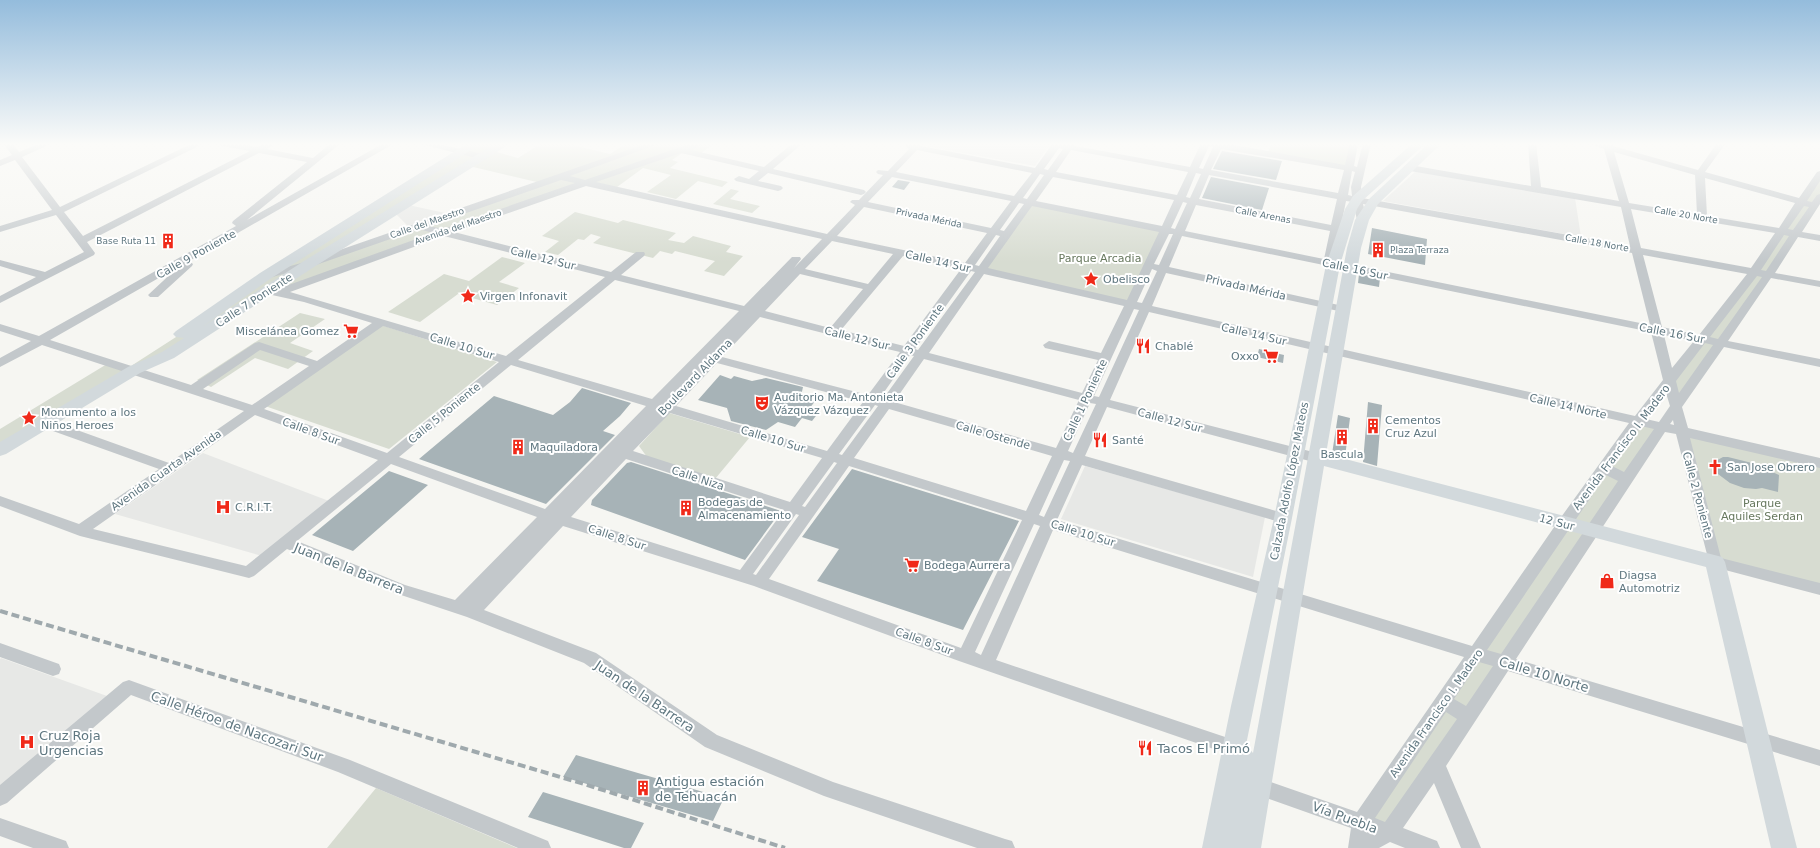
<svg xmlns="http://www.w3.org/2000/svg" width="1820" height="848" viewBox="0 0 1820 848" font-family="'DejaVu Sans',sans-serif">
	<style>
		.built { fill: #e7e8e6 }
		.green { fill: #d7dcd1 }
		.building { fill: #a7b3b7 }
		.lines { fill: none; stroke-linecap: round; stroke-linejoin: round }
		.minor { fill: #c3c8cb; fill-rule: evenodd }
		.major { fill: #d2d9dc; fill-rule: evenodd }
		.rail { stroke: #9fa9ad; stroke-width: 4; stroke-dasharray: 8 4; stroke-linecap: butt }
		.labels { text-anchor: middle; stroke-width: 4; stroke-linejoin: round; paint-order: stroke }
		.far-street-label { font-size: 9px; fill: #5f7780; stroke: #fff }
		.far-poi-label { font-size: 9px; fill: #5f7780; stroke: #fff; text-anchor: end }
		.street-label { font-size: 11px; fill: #5f7780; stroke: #fff }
		.park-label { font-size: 11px; fill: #67785e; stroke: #fff }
		.poi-label { font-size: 11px; fill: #5f7780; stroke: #fff; text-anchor: start }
		.near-street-label { font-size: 13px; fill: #5f7780; stroke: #fff }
		.near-poi-label { font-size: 13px; fill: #5f7780; stroke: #fff; text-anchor: start }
	</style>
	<rect width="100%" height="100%" fill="#f6f6f2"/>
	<path class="built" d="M928,143H1051L1035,166L926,146Z
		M1416,171L1575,198L1581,237L1383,201Z
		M411,205L413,206L445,213L408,226L396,214Z
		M203,453L329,501L262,556L115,514Z
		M1085,466L1265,517L1253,577L1061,519Z
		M1,658L107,696L0,788V659Z"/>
	<path class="green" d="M477,143H505L493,151L518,158L542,143H563L610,154L627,143H715L697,156L682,153L672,160L678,162L670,168L728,182L722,187L698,181L676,199L647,192L671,175L643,168L613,190L583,183L278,290L317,263L541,183L469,166L168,355L131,366Z
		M1271,143H1354L1349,168L1268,154Z
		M1820,176V195L1676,408L1669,382Z
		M731,189L739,191L730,199L760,206L752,213L713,204Z
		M1029,203L1165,231L1130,305L982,271Z
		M575,212L618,223L623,220L676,233L668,240L684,243L693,236L731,246L726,252L743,256L724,276L704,271L715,261L675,251L672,254L660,251L653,258L593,243L601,237L591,234L584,240L578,239L558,255L545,252L559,241L542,236Z
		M502,257L525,263L499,282L519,288L497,305L458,294L420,322L388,312L444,274L469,281Z
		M300,313L325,319L290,343L313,351L288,369L255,358L211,387L197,380Z
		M381,325L497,362L389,449L265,406Z
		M107,364L130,370L0,448V429Z
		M669,413L750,437L715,479L647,457L639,446Z
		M1637,422L1661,428L1389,832L1361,822Z
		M1681,432L1820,463V589L1715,562Z
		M376,788L517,848H327Z"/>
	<path class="building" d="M1222,151L1282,161L1276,180L1213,169Z
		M1211,177L1269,188L1262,210L1202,198Z
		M898,180L910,182L904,190L892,187Z
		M1372,228L1427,239L1425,265L1368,254Z
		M1359,274L1380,278L1379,287L1358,283Z
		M1259,349L1284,355L1283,363L1257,357Z
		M720,375L731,379L734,376L752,381L766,378L803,387L801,396L816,400L809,409L819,412L812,421L802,418L795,427L778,422L766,430L731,421L727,408L698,400Z
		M582,388L631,403L620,416L603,431L615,435L546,504L419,459L494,396L553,415L570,402Z
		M1368,402L1382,405L1377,466L1363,462Z
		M1338,415L1350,418L1345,457L1332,454Z
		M1723,457H1728L1752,463L1779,475L1778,492L1762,488L1756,489L1744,488L1730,483L1718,474L1714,462Z
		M631,462L730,494L781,511L745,560L591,505L592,500L627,463Z
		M852,469L1019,521L963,630L817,581L839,549L802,537Z
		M389,471L428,485L353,551L312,535Z
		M576,755L724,798L713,821L563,777Z
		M543,792L644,823L631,848H624L528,817Z"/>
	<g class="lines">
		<path class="minor" d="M3,143H12L19,152L41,143H53L22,157L60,207L193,143H205L64,212L83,236L250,151L222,146L218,143H237L257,147L265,143H276L267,149L313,158L331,143H341L247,220L384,143H395L189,261L193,264L192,266L158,297H150L148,295L178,267L50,340L191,385L255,343L259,342L317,361L372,323L304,302L272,295L270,293L272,291L433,233L419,229L313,266L265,279L261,278L260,276L261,274L305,262L648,143H661L570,176L585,180L692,143H705L691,150L764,167L793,143H803L773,169L864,190L866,192L864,194L861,195L768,173L758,181L781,186L783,188L781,190L778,191L736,181L734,179L739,176L749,179L759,171L681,153L596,182L827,234L855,205L850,202L852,200H859L883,175L878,174L876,172L878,170L888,171L909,149L905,146L909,143H923L921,146L1035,168L1053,143H1076L1075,146L1190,167L1201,143H1223L1345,165L1350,143H1358L1354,166L1357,167L1363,143H1371L1361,187L1362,198L1630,246L1621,207L1410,171L1405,168L1410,165L1531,186L1528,143H1536L1541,187L1619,201L1604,149L1588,143H1613V146L1698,170L1717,143H1726L1705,172L1799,198L1817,172L1820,171V181L1807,201L1812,202L1817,195L1820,194V204L1802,232L1820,235V241L1798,237L1775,273L1820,281V287L1771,278L1728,341L1820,359V367L1724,347L1682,407L1688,428L1820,458V468L1690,438L1721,558L1820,583V595L1710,566L1676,434L1665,432L1516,659L1820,750V766L1508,671L1446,766L1481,848H1461L1434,783L1403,828L1437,841L1440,848H1405L1390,842L1379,848H1348L1351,828L1252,793L1250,787L1252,781L1259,778L1357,812L1464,657L1053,530L996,660L1240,742L1243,748L1240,754L1234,756L959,661L754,586L563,526L484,610L596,653L717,735L833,782L1005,839L1012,841L1015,848H977L824,796L705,747L584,663L467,617L395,593L287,549L254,576L249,578L80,536L0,506V496L79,524L159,469L39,426L38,423L39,420H49L169,463L244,411L42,345L0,367V358L31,341L0,331V324L39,336L236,226L232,223L233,221L307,162L259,153L87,242L95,253L94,255L0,303V296L36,277L0,266V260L45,272L84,252L56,215L0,232V226L52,210L15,160L0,166V160L12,155ZM1209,146L1213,147L1203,169L1199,168ZM1059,148L1063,149L1048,170L1044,169ZM1221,149L1344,170L1338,193L1211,170ZM917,150L1032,173L1014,196L896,172ZM1071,150L1188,172L1177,195L1056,172ZM1614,152L1695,175L1697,214L1629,203ZM1352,171L1355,172L1351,187L1352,196L1348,195ZM1196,173L1201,174L1190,198L1186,197ZM1040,174L1044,175L1027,199L1023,198ZM1209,175L1337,199L1331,225L1199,199ZM892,177L1011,201L991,228L868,202ZM1053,177L1174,200L1162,226L1036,201ZM1705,178L1795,203L1779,228L1707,216ZM561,180L575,183L443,229L429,226ZM586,186L822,239L794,268L801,259L800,257H792L744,306L621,275L644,256L645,254L644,252H636L611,272L454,232ZM1346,201L1353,202L1357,220L1362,223L1367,220L1363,204L1632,253L1650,325L1334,261ZM1183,202L1187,203L1175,229L1171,228ZM1019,203L1024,204L1004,231L1000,230ZM1196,205L1330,231L1324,259L1185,231ZM1032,206L1159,232L1127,300L988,268ZM1804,206L1809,207L1793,230L1788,229ZM864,207L987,233L965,263L837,236ZM1631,209L1775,233L1751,268L1641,248ZM1169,234H1173L1159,265L1154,264ZM996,235L1000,236L979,266L975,265ZM1784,235L1789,236L1766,271L1761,270ZM444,236L605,277L506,356L290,292ZM1182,236L1651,332L1663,380L1635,416L1152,306L1166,273L1343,312L1349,309L1343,306L1169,267ZM832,241L893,254L868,284L805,269ZM1643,255L1747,274L1699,335L1662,327ZM903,256L961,269L904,346L841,330ZM1152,269L1157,271L1142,303L1137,302ZM971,271L975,272L918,350L915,349ZM800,274L863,289L830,328L765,311ZM984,274L1124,306L1101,353L1049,341L1043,345L1045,348L1098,360L1082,393L929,353ZM1757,276L1762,277L1718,339L1710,337ZM615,280L739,311L652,399L518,360ZM1134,309L1139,310L1099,397L1094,396ZM1149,312L1629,423L1559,520L1472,646L1057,520L1082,465L1283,523L1288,522L1290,518L1288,514L1283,513L1085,456L1107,407L1317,463L1322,461L1324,458L1322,455L1317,453L1110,400ZM760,317L827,334L828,335L900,352L868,395L722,357ZM383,326L499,362L387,453L264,409ZM1664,335L1694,341L1672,368ZM1705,343L1713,345L1679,393L1676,381ZM260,350L309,366L252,405L203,389ZM910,355L914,356L883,399L880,398ZM924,359L1079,400L1056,448L894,402ZM717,363L863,402L827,451L676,406ZM511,365L646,406L545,509L399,457ZM1666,393L1670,406L1659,422L1646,419ZM1090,403L1096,404L1073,453L1068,451ZM875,405L878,406L842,455L839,454ZM889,409L1052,456L1026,511L854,458ZM670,413L822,458L790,502L633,451ZM255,415L378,460L246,566L93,529ZM1673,420L1674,425L1670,424ZM1641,426L1654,429L1624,472L1612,466ZM626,459L784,510L740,570L571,517ZM1064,460L1070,461L1044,517L1039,515ZM834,462L837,463L805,507L802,506ZM391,464L537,517L455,600L405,585L297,541ZM849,466L1022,520L961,648L769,579ZM1606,475L1618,481L1501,654L1487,650ZM796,514L799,515L756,575L753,574ZM1034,524L1040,526L981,655L975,652ZM1479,662L1493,666L1466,706L1454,699ZM1446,712L1457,719L1385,822L1375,818Z
			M417,143H434L487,155L489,157L484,160Z
			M0,643L59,664L61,669L59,674L53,676L0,657Z
			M129,680L350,760L548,841L551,848H518L338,772L131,695L7,803L0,806V785L123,682Z
			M0,818L66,841L69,848H33L0,836Z"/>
		<path class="major" d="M468,143H482L270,279L202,327L304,261L496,143H511L314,267L174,358L140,373L6,454L0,456V442L128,367L162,352L184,338L176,337L173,334L176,331L260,273Z
			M1413,143H1426L1362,201L1357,209L1340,265L1292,518L1246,745L1253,753L1347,248L1355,220L1369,199L1429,143H1442L1378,204L1369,220L1361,248L1326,454L1722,557L1725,562L1797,848H1771L1706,567L1324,466L1261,848H1202L1231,706L1274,518L1326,265L1345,209L1353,196Z"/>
		<path class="rail" d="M0,611L584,784L785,848"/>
	</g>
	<linearGradient id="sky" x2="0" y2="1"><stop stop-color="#94bcdc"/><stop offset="0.55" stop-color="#fbfbf9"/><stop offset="1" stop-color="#fbfbf9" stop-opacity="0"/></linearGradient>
	<rect width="1820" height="262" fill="url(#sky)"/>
	<defs>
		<g id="building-bare" transform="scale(1.2)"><path d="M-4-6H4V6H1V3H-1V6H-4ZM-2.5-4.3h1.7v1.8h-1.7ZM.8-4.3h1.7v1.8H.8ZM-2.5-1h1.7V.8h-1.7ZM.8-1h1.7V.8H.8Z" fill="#f02919" stroke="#fff" stroke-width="2.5" paint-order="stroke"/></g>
		<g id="sight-bare" transform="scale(1.2)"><path d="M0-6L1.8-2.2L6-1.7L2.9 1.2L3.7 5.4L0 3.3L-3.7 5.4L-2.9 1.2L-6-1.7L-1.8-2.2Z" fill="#f02919" stroke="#fff" stroke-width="2.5" paint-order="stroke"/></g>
		<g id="supermarket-bare" transform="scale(1.2)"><path d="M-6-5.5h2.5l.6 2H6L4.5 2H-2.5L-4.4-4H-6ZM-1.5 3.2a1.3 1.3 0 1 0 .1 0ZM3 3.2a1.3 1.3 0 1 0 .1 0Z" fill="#f02919" stroke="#fff" stroke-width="2.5" paint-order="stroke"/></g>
		<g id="restaurant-bare" transform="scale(1.2)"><path d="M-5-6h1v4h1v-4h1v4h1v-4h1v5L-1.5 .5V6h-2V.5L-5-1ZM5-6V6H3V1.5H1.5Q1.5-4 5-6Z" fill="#f02919" stroke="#fff" stroke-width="2.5" paint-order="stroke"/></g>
		<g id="theatre-bare" transform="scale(1.2)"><path d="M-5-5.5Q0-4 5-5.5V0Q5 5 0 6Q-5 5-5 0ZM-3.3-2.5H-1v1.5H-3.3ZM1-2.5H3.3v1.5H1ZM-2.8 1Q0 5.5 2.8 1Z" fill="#f02919" stroke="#fff" stroke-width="2.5" paint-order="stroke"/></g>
		<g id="church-bare" transform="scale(1.2)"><path d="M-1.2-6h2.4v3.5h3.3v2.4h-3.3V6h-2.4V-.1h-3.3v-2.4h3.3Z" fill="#f02919" stroke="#fff" stroke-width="2.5" paint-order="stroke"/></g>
		<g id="hospital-bare" transform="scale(1.2)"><path d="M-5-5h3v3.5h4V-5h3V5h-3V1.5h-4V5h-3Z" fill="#f02919" stroke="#fff" stroke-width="2.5" paint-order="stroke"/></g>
		<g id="shop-bare" transform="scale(1.2)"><path d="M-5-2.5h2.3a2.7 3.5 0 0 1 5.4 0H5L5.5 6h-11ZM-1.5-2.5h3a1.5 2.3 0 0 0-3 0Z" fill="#f02919" stroke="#fff" stroke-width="2.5" paint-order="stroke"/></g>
	</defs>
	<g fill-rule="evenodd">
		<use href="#building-bare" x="168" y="241"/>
		<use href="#building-bare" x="1378" y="250"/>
		<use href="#sight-bare" x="1091" y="279"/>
		<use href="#sight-bare" x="468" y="296"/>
		<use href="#supermarket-bare" x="351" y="331"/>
		<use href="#restaurant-bare" x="1143" y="346"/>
		<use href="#supermarket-bare" x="1271" y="356"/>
		<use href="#theatre-bare" x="762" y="403"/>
		<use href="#sight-bare" x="29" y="418"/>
		<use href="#building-bare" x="1373" y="426"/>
		<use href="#building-bare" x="1342" y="437"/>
		<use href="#restaurant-bare" x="1100" y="440"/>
		<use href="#building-bare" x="518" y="447"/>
		<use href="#church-bare" x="1715" y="467"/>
		<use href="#hospital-bare" x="223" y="507"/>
		<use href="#building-bare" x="686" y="508"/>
		<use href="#supermarket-bare" x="912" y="565"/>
		<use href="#shop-bare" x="1607" y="581"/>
		<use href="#hospital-bare" x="27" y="742"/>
		<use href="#restaurant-bare" x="1145" y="748"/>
		<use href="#building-bare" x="643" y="788"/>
	</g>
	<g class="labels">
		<g class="far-street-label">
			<text transform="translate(1263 215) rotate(11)" y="3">Calle Arenas</text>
			<text transform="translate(1686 215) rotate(10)" y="3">Calle 20 Norte</text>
			<text transform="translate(929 218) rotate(12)" y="3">Privada Mérida</text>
			<text transform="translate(427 223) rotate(-19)" y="3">Calle del Maestro</text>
			<text transform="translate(458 227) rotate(-19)" y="3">Avenida del Maestro</text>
			<text transform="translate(1597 243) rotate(10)" y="3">Calle 18 Norte</text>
		</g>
		<g class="far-poi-label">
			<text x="156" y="244">Base Ruta 11</text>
			<text x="1390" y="253" text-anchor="start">Plaza Terraza</text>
		</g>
		<g class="street-label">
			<text transform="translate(196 254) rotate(-29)" y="4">Calle 9 Poniente</text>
			<text transform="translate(543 258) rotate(14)" y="4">Calle 12 Sur</text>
			<text transform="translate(938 261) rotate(13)" y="4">Calle 14 Sur</text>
			<text transform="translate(1355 269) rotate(12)" y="4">Calle 16 Sur</text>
			<text transform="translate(1246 287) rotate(13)" y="4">Privada Mérida</text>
			<text transform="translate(254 300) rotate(-33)" y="4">Calle 7 Poniente</text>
			<text transform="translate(1672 333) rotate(11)" y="4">Calle 16 Sur</text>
			<text transform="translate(1254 334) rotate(13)" y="4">Calle 14 Sur</text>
			<text transform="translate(857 338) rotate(14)" y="4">Calle 12 Sur</text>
			<text transform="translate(915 341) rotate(-54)" y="4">Calle 3 Poniente</text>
			<text transform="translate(462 346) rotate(17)" y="4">Calle 10 Sur</text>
			<text transform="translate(695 377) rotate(-46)" y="4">Boulevard Aldama</text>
			<text transform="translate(1085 400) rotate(-65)" y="4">Calle 1 Poniente</text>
			<text transform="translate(1568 406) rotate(13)" y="4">Calle 14 Norte</text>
			<text transform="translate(444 413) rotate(-39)" y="4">Calle 5 Poniente</text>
			<text transform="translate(1170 420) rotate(15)" y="4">Calle 12 Sur</text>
			<text transform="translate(311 431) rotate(20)" y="4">Calle 8 Sur</text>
			<text transform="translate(993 435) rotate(16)" y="4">Calle Ostende</text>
			<text transform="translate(773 439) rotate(17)" y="4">Calle 10 Sur</text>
			<text transform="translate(1621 447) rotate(-53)" y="4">Avenida Francisco I. Madero</text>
			<text transform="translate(166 470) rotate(-35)" y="4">Avenida Cuarta Avenida</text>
			<text transform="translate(698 478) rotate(18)" y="4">Calle Niza</text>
			<text transform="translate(1289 481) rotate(-79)" y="4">Calzada Adolfo López Mateos</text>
			<text transform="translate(1698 495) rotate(75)" y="4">Calle 2 Poniente</text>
			<text transform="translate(1557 522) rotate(15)" y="4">12 Sur</text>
			<text transform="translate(1083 533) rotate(17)" y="4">Calle 10 Sur</text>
			<text transform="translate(617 537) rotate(18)" y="4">Calle 8 Sur</text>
			<text transform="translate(924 641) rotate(20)" y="4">Calle 8 Sur</text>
			<text transform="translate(1436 713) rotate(-55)" y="4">Avenida Francisco I. Madero</text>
		</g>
		<g class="park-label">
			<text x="1100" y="262">Parque Arcadia</text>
			<text x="1762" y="507">Parque<tspan x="1762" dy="13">Aquiles Serdan</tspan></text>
		</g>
		<g class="poi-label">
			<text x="1103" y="283">Obelisco</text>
			<text x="480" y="300">Virgen Infonavit</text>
			<text x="339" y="335" text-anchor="end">Miscelánea Gomez</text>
			<text x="1155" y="350">Chablé</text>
			<text x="1259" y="360" text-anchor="end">Oxxo</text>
			<text x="774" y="401">Auditorio Ma. Antonieta<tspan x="774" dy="13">Vázquez Vázquez</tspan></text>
			<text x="41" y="416">Monumento a los<tspan x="41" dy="13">Niños Heroes</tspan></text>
			<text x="1385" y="424">Cementos<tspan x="1385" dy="13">Cruz Azul</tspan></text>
			<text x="1112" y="444">Santé</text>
			<text x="530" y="451">Maquiladora</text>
			<text x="1342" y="458" text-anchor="middle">Bascula</text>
			<text x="1727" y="471">San Jose Obrero</text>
			<text x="698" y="506">Bodegas de<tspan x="698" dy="13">Almacenamiento</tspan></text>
			<text x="235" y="511">C.R.I.T.</text>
			<text x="924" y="569">Bodega Aurrera</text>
			<text x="1619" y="579">Diagsa<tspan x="1619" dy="13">Automotriz</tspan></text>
		</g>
		<g class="near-street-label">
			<text transform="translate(349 568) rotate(22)" y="5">Juan de la Barrera</text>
			<text transform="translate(1544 674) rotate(17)" y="5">Calle 10 Norte</text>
			<text transform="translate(645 696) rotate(34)" y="5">Juan de la Barrera</text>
			<text transform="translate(237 726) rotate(20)" y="5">Calle Héroe de Nacozari Sur</text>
			<text transform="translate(1345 817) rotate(20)" y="5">Vía Puebla</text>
		</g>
		<g class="near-poi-label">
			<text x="39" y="740">Cruz Roja<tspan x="39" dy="15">Urgencias</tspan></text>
			<text x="1157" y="753">Tacos El Primó</text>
			<text x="655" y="786">Antigua estación<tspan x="655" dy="15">de Tehuacán</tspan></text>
		</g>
	</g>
</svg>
